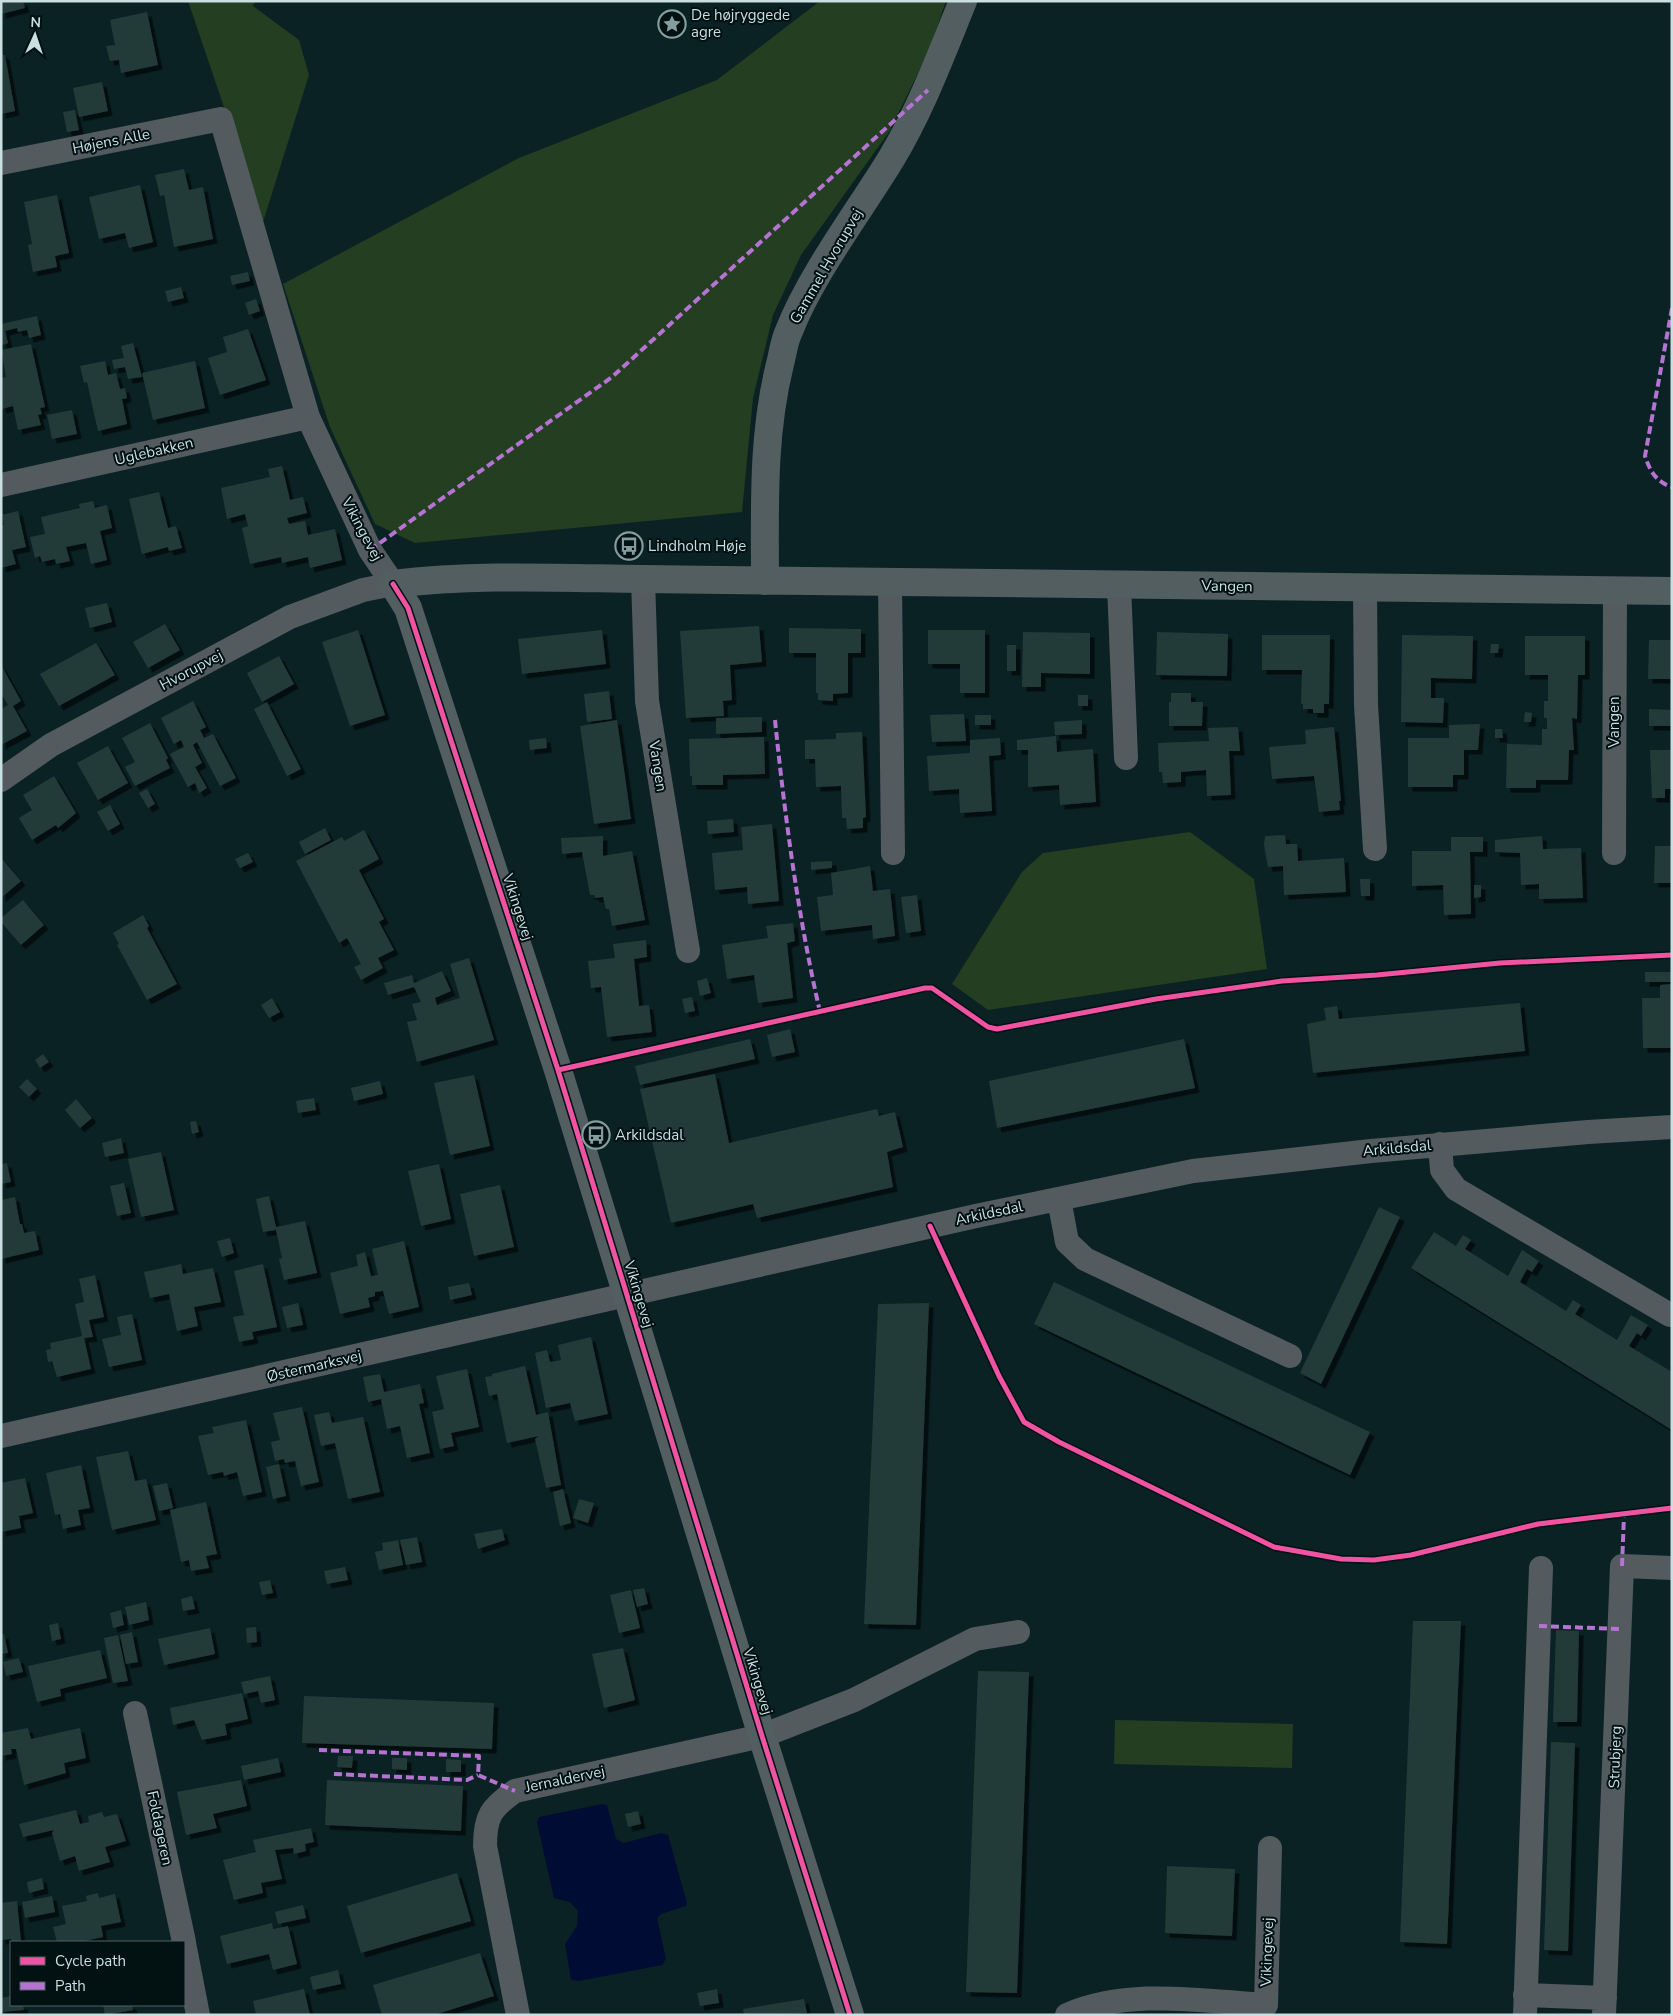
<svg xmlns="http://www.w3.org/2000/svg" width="1673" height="2016" viewBox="0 0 1673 2016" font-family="'Nunito Sans',sans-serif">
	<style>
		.green { fill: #243e21 }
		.water { fill: #010c35 }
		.building { fill: #233a38; filter: url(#shadow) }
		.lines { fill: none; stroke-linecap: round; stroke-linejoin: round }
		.street { stroke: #535b5e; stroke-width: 24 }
		.secondary { stroke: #525e60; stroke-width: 28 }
		.quiet { stroke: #b673d3; stroke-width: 4; stroke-dasharray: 8 4; stroke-linecap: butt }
		.cycleway-casing { stroke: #021112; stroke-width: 8 }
		.cycleway { stroke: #f153a3; stroke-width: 5 }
		.labels { text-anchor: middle; stroke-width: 4; stroke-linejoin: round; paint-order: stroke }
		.poi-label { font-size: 15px; fill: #c9dfe0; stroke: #021112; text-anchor: start }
		.street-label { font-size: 15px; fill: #c9dfe0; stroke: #021112 }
	</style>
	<defs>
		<filter id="shadow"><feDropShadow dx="4.5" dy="4.5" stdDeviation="0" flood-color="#0009"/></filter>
	</defs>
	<rect width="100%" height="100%" fill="#0a2224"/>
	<path class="green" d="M188,1H255L253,6L299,40L309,75L263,222Z
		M820,1H946L929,51L889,132L801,255L773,315L753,398L742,512L415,543L375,524L330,427L283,284L519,158L717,80Z
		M1190,832L1254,879L1267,969L988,1010L952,984L1022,872L1043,853Z
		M1115,1720L1293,1724L1292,1768L1114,1764Z"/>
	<path class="water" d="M602,1804L607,1805L616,1839L624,1843L661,1833L668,1835L687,1903L686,1906L661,1914L657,1918L666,1959L662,1965L579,1981L571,1980L565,1944L577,1926L578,1911L570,1902L554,1898L537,1822L539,1817Z"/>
	<path class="building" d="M1,1H23L25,8L1,14Z
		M147,12L158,65L121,73L119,60L110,61L106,46L115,45L110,20Z
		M1,51L3,55H5L15,111L1,114Z
		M102,82L108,111L79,117L73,88Z
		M75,110L79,130L67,132L63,112Z
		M184,169L189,190L203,187L213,239L174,247L164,195L160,196L155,175Z
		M140,185L153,242L129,248L125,233L99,239L89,197Z
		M57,195L69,253L55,256L57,267L33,272L28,245L32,244L24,202Z
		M248,272L250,281L232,285L230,276Z
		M181,287L184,298L168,302L165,291Z
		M256,299L260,311L249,315L245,303Z
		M37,316L41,335L29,338L27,330L18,332L17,328L5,331L8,343L2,345L1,324Z
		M248,329L266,380L220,395L208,358L227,352L223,337Z
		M133,343L142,377L128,379L125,367L114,369L112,360L124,358L121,346Z
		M31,344L45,407L40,408L42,414L38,415L41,425L18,430L13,406L2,409L1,405V378L6,377L1,350Z
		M105,361L108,375L116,373L120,389L125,388L127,398L122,399L127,424L98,431L87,382L84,383L80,366Z
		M195,361L205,408L153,420L142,373Z
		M72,410L77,434L52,439L47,415Z
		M282,466L290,500L303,497L307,513L287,518L289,524L305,521L308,535L335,529L342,560L310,568L308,557L282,563L281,557L250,564L242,528L248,526L245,514L227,519L221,488L270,477L268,469Z
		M159,492L168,528L176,526L182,548L169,551L168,547L142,554L129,499Z
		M93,501L95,508L107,505L112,528L100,531L107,560L91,564L86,543L66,547L70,561L56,564L55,559L42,562L40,556L35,558L30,537L45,534L41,517L80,508L79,504Z
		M18,511L26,547L12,550L16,564L1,568V525H4L2,515Z
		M107,603L112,622L90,628L85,608Z
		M165,624L180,650L148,668L133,642Z
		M759,626L762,662L730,665L732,700L723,701L724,716L686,718L680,631Z
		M789,628L861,629V653H848V693L833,694V701L818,700V693H816V653H789Z
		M358,630L385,715L350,726L322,642Z
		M602,630L606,664L522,674L518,639Z
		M928,630H985V693H960V664H928Z
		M1023,632L1090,633V674L1041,673V687H1022Z
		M1157,632L1228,634L1227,676L1156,675Z
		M1262,635H1330L1329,704H1324V713H1313V709H1303V704H1301L1302,670H1262Z
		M1402,635L1473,636L1472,679L1431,678V698H1444L1443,723L1401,722Z
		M1525,636H1585V675H1578L1577,719L1572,718L1574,750H1569L1568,780H1536V788H1506L1507,744L1542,745V729H1547V718H1544V701H1548V675H1525Z
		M1649,640H1672V679H1648Z
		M96,643L115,675L59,706L40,674Z
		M1491,644H1499L1498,653H1490Z
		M1007,645H1016V671H1007Z
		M279,656L294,684L262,702L247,673Z
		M1,665L21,701L13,706L27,731L1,745V709L8,705L1,693Z
		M609,691L612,719L587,722L584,694Z
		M1171,693H1191V702H1203L1202,726H1169V702H1171Z
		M1078,695H1088V706H1078Z
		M193,701L206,727L200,730L204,738L213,734L236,778L220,786L197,742L193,745L202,763L195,767L207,788L199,793L195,783L188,787L170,754L184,747L181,740L174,744L161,718Z
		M267,702L301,769L287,776L254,709Z
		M1649,709L1672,710V726H1649Z
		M1525,712L1532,713L1531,722H1524Z
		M964,714L966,741L932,742L930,715Z
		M975,715H991V725H975Z
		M762,717V732L716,734V718Z
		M617,720L631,819L594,824L580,726Z
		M1082,720V734L1055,735L1054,722Z
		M150,723L168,758L166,760L170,768L135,786L125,767L135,762L122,738Z
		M1480,724L1478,750H1464V775H1453V787H1408V738H1449V725Z
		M1238,727L1240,751H1229L1231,795L1207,796L1206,770L1181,772V782L1163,783L1162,772H1159L1158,743L1209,741L1208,728Z
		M1334,727L1341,801H1339L1340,810L1319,812L1314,776L1272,779L1269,747L1306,744L1305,730Z
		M1495,729H1502L1503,738H1495Z
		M862,732L866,817L863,818V828L847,829L846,818H842L841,786L816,787L815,759H805V740L836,739V733Z
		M1056,736L1057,752L1093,749L1096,802L1060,805L1059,785L1028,787V750H1017V740Z
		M764,737L765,774L723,775V785H692V776H690L689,739Z
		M546,738L547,748L530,750L529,740Z
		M1000,738L1001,755L989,756L992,811L960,813L959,789L929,791L927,756L970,753V740Z
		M108,746L128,783L98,800L77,763Z
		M1650,750H1672V789H1665V798H1652Z
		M54,776L76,813L58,828L56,825L32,840L19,818L32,810L23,795Z
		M147,789L155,804L148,808L139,793Z
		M110,805L120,824L108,831L97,812Z
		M733,819L734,832L708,834L707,821Z
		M772,824L779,901L748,904L747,887L715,890L712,853L743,850L741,827Z
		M325,828L331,840L305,854L299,842Z
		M364,830L379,859L359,870L384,919L379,922L394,950L378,958L383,968L361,980L354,967L361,964L347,938L339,943L296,861L342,837L344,841Z
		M1285,835L1286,844H1297L1298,861L1344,858L1346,892L1284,895L1283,866L1268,867L1264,845L1265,836Z
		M603,836V856L632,851L645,920L612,926L609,909H606L603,897L595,898L594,895H590L582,852L562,854L561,838Z
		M1542,836L1543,849L1581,848L1583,898L1539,899V884L1521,885L1520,853L1495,852V840Z
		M1451,837H1483V852H1470L1471,914L1444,915L1443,885L1412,886V851H1451Z
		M1655,846H1672V883H1654Z
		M248,853L253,862L240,868L235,859Z
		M1,858L21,881L1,898Z
		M832,861V868L811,870V862Z
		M870,866L873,891L890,889L895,936L873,939L872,925L821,931L817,897L833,895L831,873Z
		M1360,879H1370V896H1361Z
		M1474,885H1481V897L1474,898Z
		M917,895L921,931L906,933L901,897Z
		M23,900L44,925L21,945L1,922V918Z
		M143,915L149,926L145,930L147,928L177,984L147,1000L117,945L119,944L113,933Z
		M793,923L795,941L787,943L793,998L758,1003L754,975L727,979L722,945L768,938L766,926Z
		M646,940L647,957L634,959L639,1006L649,1005L652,1032L607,1037L601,987L591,988L588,961L615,958L613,944Z
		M469,958L494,1040L417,1062L407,1022L417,1020L412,1004L421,1002L414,987L388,995L384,983L412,975L414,983L442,971L451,991L435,998L437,1005L460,998L450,964Z
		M1645,972H1672V982H1645Z
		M707,978L711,993L700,996L697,981Z
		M1672,984V1048H1643L1642,998H1660V985Z
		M692,997L695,1011L685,1013L682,999Z
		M272,998L280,1012L269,1018L261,1005Z
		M1520,1003L1525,1051L1313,1073L1307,1024L1326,1020L1324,1008L1337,1006L1339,1019Z
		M790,1029L795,1052L772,1057L767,1035Z
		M750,1039L755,1059L640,1085L635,1066Z
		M1184,1039L1195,1088L997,1128L989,1081Z
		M43,1054L49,1062L40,1068L35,1060Z
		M715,1074L729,1143L877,1109L879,1116L895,1112L903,1147L887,1152L893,1187L757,1218L753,1204L671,1223L640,1089Z
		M474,1075L490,1146L450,1155L434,1083Z
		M27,1079L37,1089L29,1097L19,1087Z
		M380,1081L383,1094L354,1101L351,1088Z
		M314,1098L316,1110L298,1113L296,1101Z
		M76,1099L92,1118L80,1128L65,1110Z
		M196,1121L199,1132L192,1134L190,1122Z
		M121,1138L124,1153L105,1157L102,1143Z
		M161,1152L174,1210L141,1217L128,1159Z
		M7,1163L11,1182L1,1184V1164Z
		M439,1164L451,1219L421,1226L408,1171Z
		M124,1183L131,1213L117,1216L110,1186Z
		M500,1185L514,1247L474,1256L460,1194Z
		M269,1196L276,1227L305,1221L317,1273L284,1280L279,1259L282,1258L276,1230L263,1232L256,1199Z
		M15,1197L20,1224H22L24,1233L35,1231L39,1250L1,1259V1200Z
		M1379,1207L1400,1217L1321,1384L1300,1373Z
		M1434,1232L1456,1246L1463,1235L1471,1240L1465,1249L1508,1276L1522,1250L1539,1261L1532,1272L1527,1269L1520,1282L1566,1311L1573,1300L1581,1305L1575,1314L1617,1340L1631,1315L1648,1325L1641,1336L1637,1333L1629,1346L1672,1372V1430L1411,1268Z
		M230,1238L234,1253L222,1257L217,1241Z
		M404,1241L419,1307L389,1314L383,1291L375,1292V1296L368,1298L370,1307L340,1314L330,1273L358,1266L356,1255L365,1252L371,1276L378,1275L372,1249Z
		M181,1264L183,1274L213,1268L221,1302L194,1307L198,1326L177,1331L169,1294L150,1298L144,1272Z
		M263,1264L277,1327L252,1332L254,1339L239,1342L233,1317L244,1315L234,1271Z
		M95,1275L104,1317L89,1320L93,1337L84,1338L91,1369L57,1377L52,1361L48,1362L46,1350L51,1349L50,1343L82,1336L75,1304L84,1302L79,1279Z
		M1054,1282L1370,1432L1350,1475L1034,1324Z
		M469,1283L472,1295L450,1300L448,1287Z
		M298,1303L303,1325L287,1328L282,1307Z
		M929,1303L916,1625L864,1624L878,1304Z
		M132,1314L142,1360L109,1367L102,1339L121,1335L117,1317Z
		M591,1337L608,1414L575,1421L570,1403L546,1408L535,1353L547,1350L550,1362L561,1360L558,1345Z
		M525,1366L536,1415L548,1412L561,1485L546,1488L535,1439L539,1436L507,1443L497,1394L489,1396L485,1377L492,1376V1374Z
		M467,1369L479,1427L451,1433L454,1446L440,1449L432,1412L444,1409L436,1376Z
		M380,1374L384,1392L420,1384L424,1403L419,1404L430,1453L407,1458L400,1426L387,1429L381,1399L368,1402L363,1377Z
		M302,1407L319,1482L301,1486L295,1461L285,1463L284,1459L275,1461L271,1442L280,1440L273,1413Z
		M329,1412L332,1423L363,1417L380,1492L348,1499L335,1443L321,1446L314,1415Z
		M246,1420L262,1492L243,1496L237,1472L224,1476L223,1472L208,1475L198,1436L214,1433L212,1427Z
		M128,1451L135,1481L146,1479L156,1520L112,1530L96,1457Z
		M279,1464L286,1496L273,1499L266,1467Z
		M81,1465L90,1508L78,1510L81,1525L63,1529L60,1514L55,1515L46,1473Z
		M25,1478L33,1513L19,1516L21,1528L1,1532V1483Z
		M167,1483L173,1508L159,1511L153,1486Z
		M563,1489L571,1523L560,1526L553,1492Z
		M579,1499L594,1503L588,1523L573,1518Z
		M206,1502L217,1554L206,1556L209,1568L191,1571L189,1560L181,1562L170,1510Z
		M502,1529L505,1540L478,1549L474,1534Z
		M417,1537L422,1562L406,1565L400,1540Z
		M398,1540L403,1565L379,1570L375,1552L383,1550L382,1543Z
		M345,1567L348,1580L327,1584L324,1571Z
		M270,1580L273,1593L262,1595L259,1582Z
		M644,1588L648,1604L637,1607L633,1590Z
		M631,1590L640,1628L619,1633L610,1595Z
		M192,1596L195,1609L183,1611L181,1599Z
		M146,1602L149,1620L129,1625L125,1607Z
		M121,1610L124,1625L113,1628L110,1613Z
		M1413,1621H1461L1447,1944L1400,1942Z
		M58,1623L61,1639L52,1641L49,1625Z
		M256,1627L257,1642L247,1643L246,1628Z
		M210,1628L215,1654L164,1665L158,1639Z
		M1556,1630L1579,1631L1577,1722H1553Z
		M132,1632L138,1662L126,1664L120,1635Z
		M4,1634L8,1653L1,1654V1635Z
		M118,1635L128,1681L113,1683L104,1638Z
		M623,1648L635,1700L604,1708L592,1654Z
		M100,1650L107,1678L60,1689L61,1696L37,1702L28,1666Z
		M19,1658L23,1672L6,1676L3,1662Z
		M978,1671L1029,1672L1017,1993L966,1992Z
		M270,1676L275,1700L261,1703L258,1691L244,1694L241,1682Z
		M242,1693L248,1719L225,1724L227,1735L202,1740L194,1720L173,1725L170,1708Z
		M304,1696L494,1703L492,1749L302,1743Z
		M28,1728L31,1739L80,1728L86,1758L64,1763L66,1773L24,1785L16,1749H11L12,1754L1,1756V1733Z
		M1551,1742L1575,1743L1568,1951L1544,1950Z
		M338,1756H353L352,1768L337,1767Z
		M278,1758L281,1772L244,1780L241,1766Z
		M392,1758H407V1770L392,1769Z
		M446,1759L461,1760V1772H446Z
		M241,1780L247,1806L213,1814L217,1828L186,1835L177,1792Z
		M327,1780L463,1786L461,1831L325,1825Z
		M76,1810L80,1824L89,1822L88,1816L102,1812L104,1817L117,1814L126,1841L105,1847L110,1862L79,1871L75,1856L60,1861L52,1833L54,1830L23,1837L19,1824Z
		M638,1811L641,1824L628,1827L625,1814Z
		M311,1828L314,1842L305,1844L306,1851L294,1854L293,1848L275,1850L282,1879L261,1883L263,1893L234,1900L223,1860L256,1852L253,1840Z
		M1167,1866L1235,1869L1232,1936L1165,1933Z
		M457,1873L471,1921L361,1953L347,1906Z
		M42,1878L44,1889L29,1893L27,1882Z
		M98,1893L99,1898L115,1894L121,1922L101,1926L103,1937L80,1942H57L53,1927L66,1924L62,1906L87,1901L86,1896Z
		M52,1896L55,1912L25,1918L22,1902Z
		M17,1901L21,1942H12L11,1939L1,1940V1903Z
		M303,1905L306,1918L278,1924L275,1912Z
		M272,1923L273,1929L288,1926L297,1964L273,1970L269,1954L227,1964L220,1936Z
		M480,1953L494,1996L434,2015H382L373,1985Z
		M338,1970L341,1984L313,1990L310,1977Z
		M304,1989L310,2015H256L253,2001Z
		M717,1989L719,2003L700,2006L697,1993Z
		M11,1996V2005H23L24,2010L1,2012V1998Z
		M804,1999L807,2013L744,2015L743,2009Z
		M103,2005H132L133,2010L105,2015Z"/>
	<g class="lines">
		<path class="street" d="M1,163L221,119L308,417L370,550L393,584L363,590L290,617L51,745L1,780
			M1,485L308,417
			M643,579L647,701L688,951
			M890,583L893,853
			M1119,585L1126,758
			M1365,587L1366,705L1375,849
			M1614,853L1615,591
			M1440,1144L1442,1170L1456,1189L1670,1315
			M1059,1199L1067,1242L1085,1259L1290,1356
			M1,1436L976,1216L1193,1171L1371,1151L1588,1132L1672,1127
			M135,1713L184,1942
			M184,1943L198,2015
			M1525,1995L1605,1998
			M518,2015L485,1846C485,1816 491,1808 515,1791L762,1736L854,1700L975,1639L1018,1632
			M1067,2015C1128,1988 1201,2001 1266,2005L1270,1848
			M1525,2015L1541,1568
			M1604,2015L1622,1566L1672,1568"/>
		<path class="secondary" d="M765,581C765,507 762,437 780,364C783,353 784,341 789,331C812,273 858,213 891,159C921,109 941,55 963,1
			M850,2015L762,1736L558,1070L408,608L393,584C475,574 559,578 643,579L1672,591"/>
		<path class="quiet" d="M1672,308L1645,456C1650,471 1656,482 1672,487
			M370,550L612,377L928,90
			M775,720C785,818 798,916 820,1012
			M1622,1566L1624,1515
			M1539,1626L1620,1629
			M319,1750L479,1756L478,1775L515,1791
			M334,1774L467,1780L478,1775"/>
		<g class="cycleway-casing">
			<path id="cycleway" d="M393,584L408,608L558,1070L762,1736L850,2015
				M558,1070L925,988H932L988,1027L997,1029L1156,999L1282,981L1377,975L1500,963L1672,955
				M930,1226L999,1376L1024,1422L1059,1442L1274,1547L1341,1559L1374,1560L1411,1555L1538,1524L1672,1508"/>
		</g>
		<use href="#cycleway" class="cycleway"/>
	</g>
	<defs>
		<g id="sight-ring" transform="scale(1.4375)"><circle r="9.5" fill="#021112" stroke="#869d9e" stroke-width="1.5"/><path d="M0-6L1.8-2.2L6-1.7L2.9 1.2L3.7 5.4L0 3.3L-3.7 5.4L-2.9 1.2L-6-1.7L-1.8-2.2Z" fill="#869d9e"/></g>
		<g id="bus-ring" transform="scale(1.4375)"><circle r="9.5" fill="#021112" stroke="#869d9e" stroke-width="1.5"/><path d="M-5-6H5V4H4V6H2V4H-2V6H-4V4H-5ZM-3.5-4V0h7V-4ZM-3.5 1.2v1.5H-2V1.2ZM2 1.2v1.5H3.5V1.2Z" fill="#869d9e"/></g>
	</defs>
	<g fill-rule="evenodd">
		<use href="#sight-ring" x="672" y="24"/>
		<use href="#bus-ring" x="629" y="546"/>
		<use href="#bus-ring" x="596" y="1135"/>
	</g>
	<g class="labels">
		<g class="poi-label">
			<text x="691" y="20">De højryggede<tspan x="691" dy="17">agre</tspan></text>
			<text x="648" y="551">Lindholm Høje</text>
			<text x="615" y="1140">Arkildsdal</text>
		</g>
		<g class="street-label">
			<text transform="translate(111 141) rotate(-11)" y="5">Højens Alle</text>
			<text transform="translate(826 266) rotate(-60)" y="5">Gammel Hvorupvej</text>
			<text transform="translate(154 451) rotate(-13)" y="5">Uglebakken</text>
			<text transform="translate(362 529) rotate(62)" y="5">Vikingevej</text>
			<text transform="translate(1227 586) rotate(1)" y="5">Vangen</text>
			<text transform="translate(191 670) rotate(-28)" y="5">Hvorupvej</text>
			<text transform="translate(1614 722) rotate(-90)" y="5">Vangen</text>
			<text transform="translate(658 766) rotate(81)" y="5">Vangen</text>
			<text transform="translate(518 907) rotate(72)" y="5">Vikingevej</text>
			<text transform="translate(1397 1148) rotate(-5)" y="5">Arkildsdal</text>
			<text transform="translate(989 1213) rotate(-12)" y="5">Arkildsdal</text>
			<text transform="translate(639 1294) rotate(73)" y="5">Vikingevej</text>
			<text transform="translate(314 1366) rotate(-13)" y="5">Østermarksvej</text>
			<text transform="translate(758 1681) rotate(73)" y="5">Vikingevej</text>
			<text transform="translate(1615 1757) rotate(-88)" y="5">Strubjerg</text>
			<text transform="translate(565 1779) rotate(-12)" y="5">Jernaldervej</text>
			<text transform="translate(160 1828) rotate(78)" y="5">Foldageren</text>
			<text transform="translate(1267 1952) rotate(-88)" y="5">Vikingevej</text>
		</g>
	</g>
	<rect width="1673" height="2016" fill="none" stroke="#c9dfe0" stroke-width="5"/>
	<rect x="10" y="1941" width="175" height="65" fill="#021112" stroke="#526364"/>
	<rect x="20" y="1957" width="25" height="8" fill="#f153a3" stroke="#526364"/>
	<text x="55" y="1966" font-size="15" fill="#c9dfe0">Cycle path</text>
	<rect x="20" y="1982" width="25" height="8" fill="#b673d3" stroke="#526364"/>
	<text x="55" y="1991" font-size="15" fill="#c9dfe0">Path</text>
	<g transform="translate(35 35) rotate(3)" stroke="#021112" stroke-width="4" paint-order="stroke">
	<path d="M0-4L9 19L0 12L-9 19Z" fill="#c9dfe0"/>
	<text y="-8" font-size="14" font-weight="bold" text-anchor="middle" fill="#c9dfe0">N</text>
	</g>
</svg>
